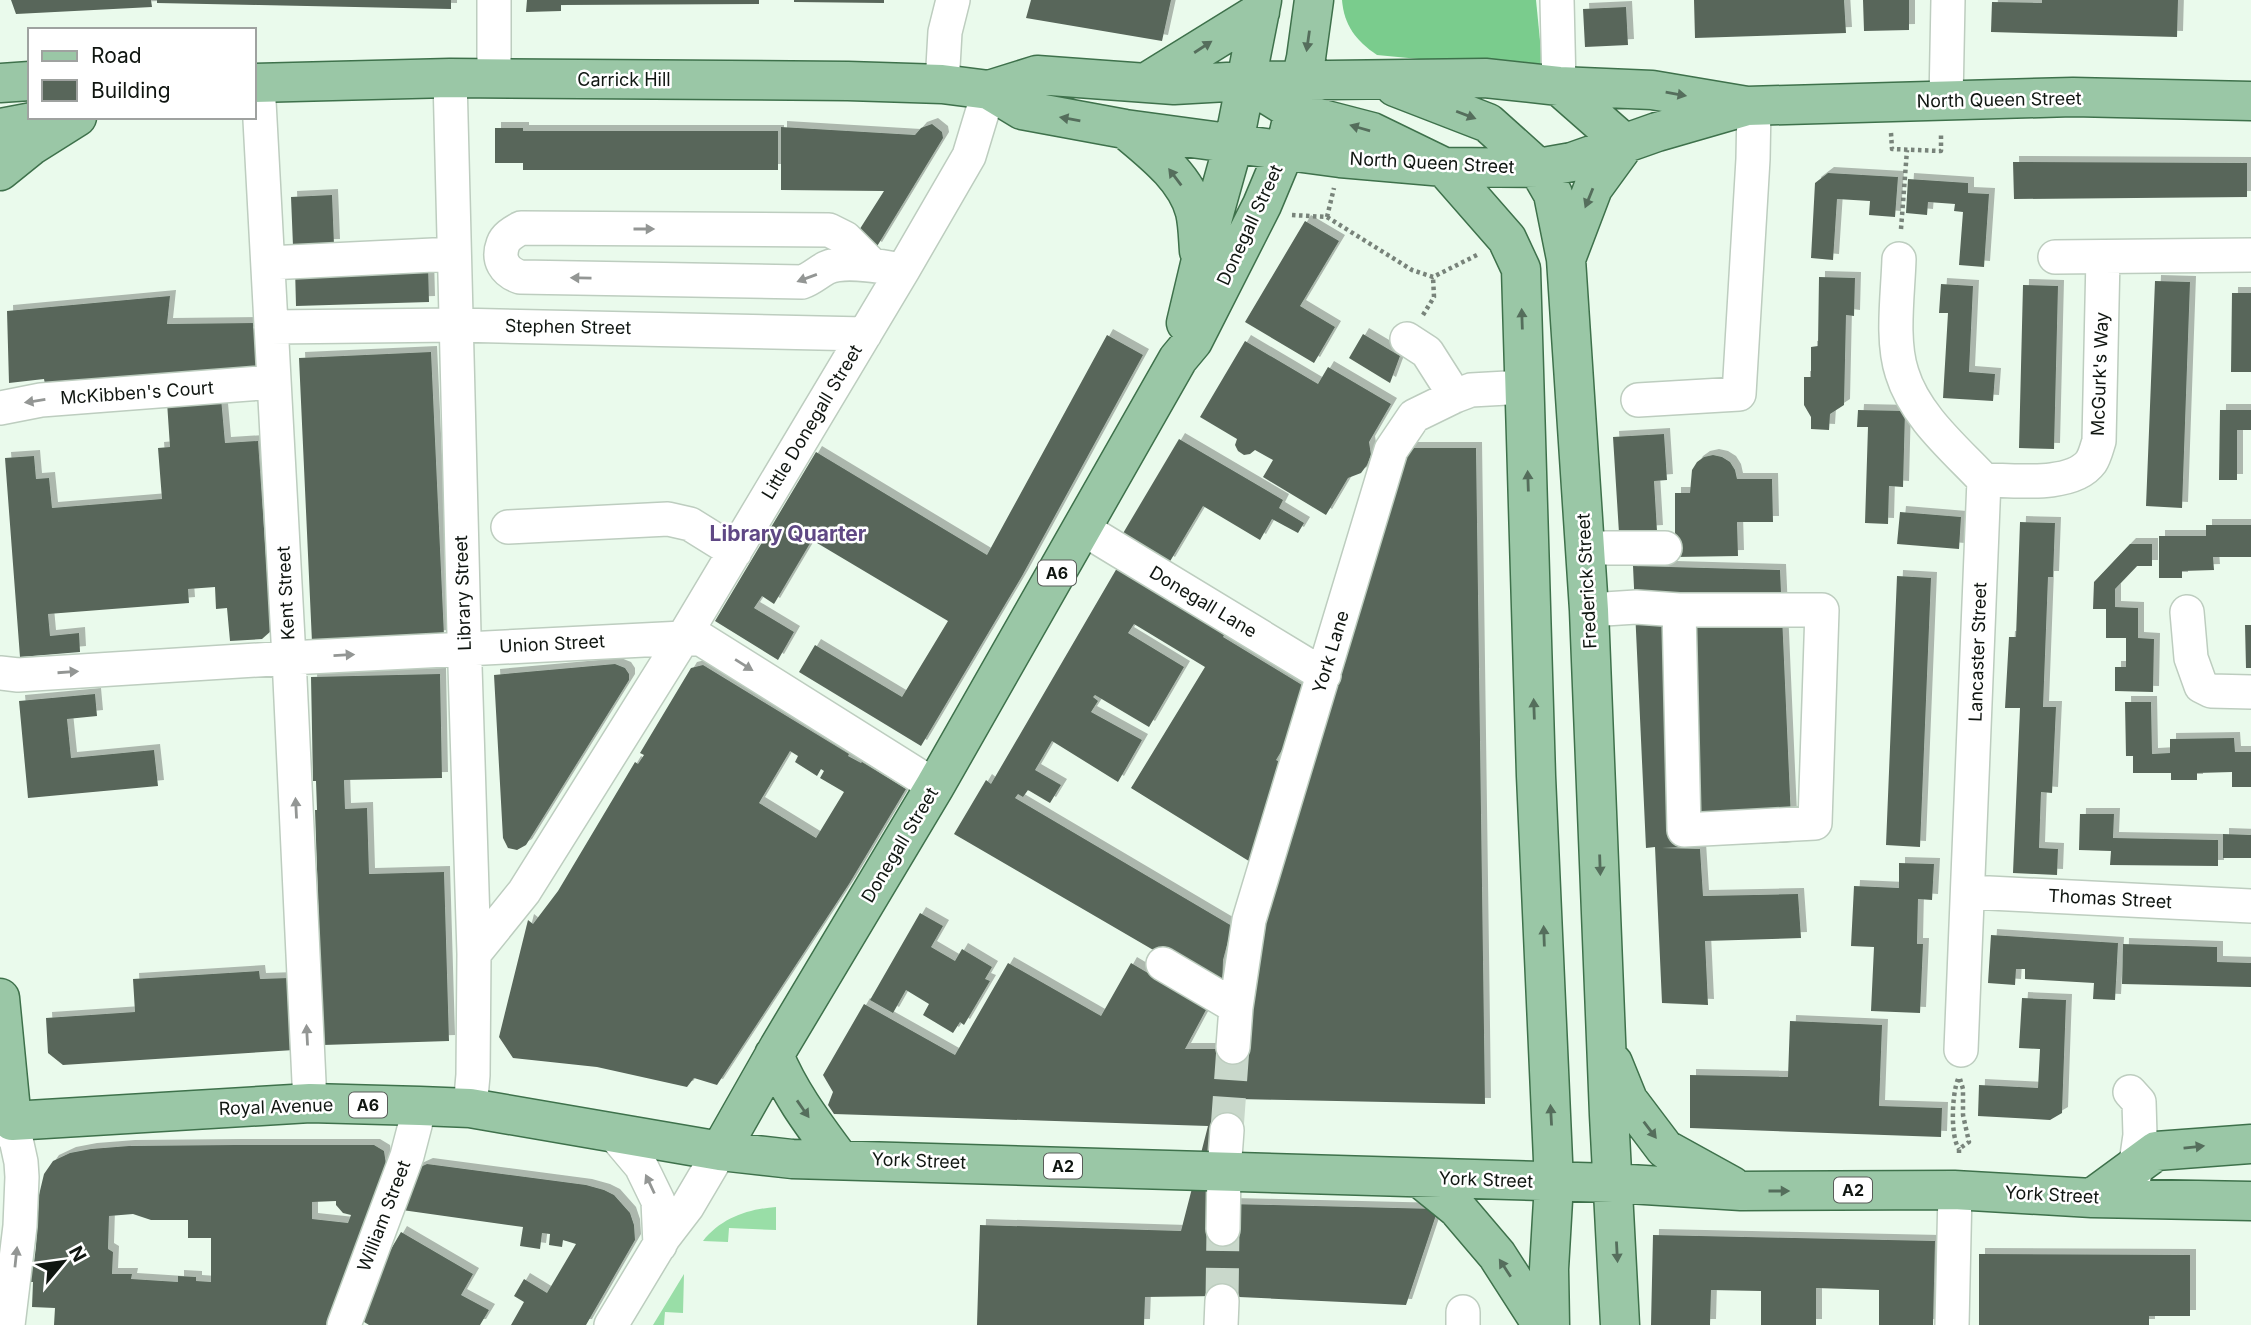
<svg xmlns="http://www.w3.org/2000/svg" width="2251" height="1325" viewBox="0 0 2251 1325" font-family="Inter,sans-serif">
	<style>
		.green { fill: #99dea7 }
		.forest { fill: #7acc8d }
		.building { fill: #58665a; fill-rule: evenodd; filter: url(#shadow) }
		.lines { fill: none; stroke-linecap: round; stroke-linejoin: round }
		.minor-tunnel { stroke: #c9d8cb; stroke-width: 33; stroke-dasharray: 33 17; stroke-linecap: butt }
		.minor-casing { stroke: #bdcdbf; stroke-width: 36 }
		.major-casing { stroke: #3e714b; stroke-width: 41 }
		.path { stroke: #78837a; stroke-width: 4.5; stroke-dasharray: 3.5 3.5; stroke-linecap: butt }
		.minor { stroke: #fff; stroke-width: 33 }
		.major { stroke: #9ac7a6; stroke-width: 38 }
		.oneway { fill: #556e5c }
		.oneway2 { fill: #939694 }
		.labels { text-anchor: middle; stroke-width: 5; stroke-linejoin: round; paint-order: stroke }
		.shield { fill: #fff; stroke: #585c58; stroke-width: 2 }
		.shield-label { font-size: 16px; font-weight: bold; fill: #101611 }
		.street-label { font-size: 18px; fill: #101611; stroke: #fff }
		.quarter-label { font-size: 21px; font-weight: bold; fill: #5f4885; stroke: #fff }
	</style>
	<defs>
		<filter id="shadow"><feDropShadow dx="6" dy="-6" stdDeviation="0" flood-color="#0004"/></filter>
	</defs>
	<rect width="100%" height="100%" fill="#eafaec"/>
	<path class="green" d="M776,1207V1230L729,1228L728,1242L703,1241C721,1218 748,1209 776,1207Z
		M684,1274L683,1313L665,1312L664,1325H653Z"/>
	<path class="forest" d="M1342,0H1536L1543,71L1377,55C1356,41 1344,25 1342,0Z"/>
	<path class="building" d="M11,0H151L152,7L16,14Z
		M157,0H451V9L157,3Z
		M527,0H759V4L561,5V11L526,12Z
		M794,0H884V3L794,2Z
		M1031,0H1171L1162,41L1026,18Z
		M1694,0H1844L1846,33L1695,38Z
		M1863,0H1909V30L1864,31Z
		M2042,0H2178L2177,37L1991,32L1992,2L2042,3Z
		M1626,7L1628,45L1585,47L1583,9Z
		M932,124L942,132L943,138L876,248L856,235L884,191L781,190V127L915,135L921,128Z
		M495,128H523V131H778V170H523V163H495Z
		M2013,162L2247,163V197L2014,199Z
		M1828,173L1898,177L1895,217L1869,215L1870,201L1837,199L1833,260L1811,258L1815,183Z
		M1908,179L1968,183V193L1989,194L1984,267L1959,265L1963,212L1954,211L1955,204L1928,202L1927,215L1906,213Z
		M332,195L334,245L293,246L291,197Z
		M1305,221L1339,241L1300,306L1335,327L1314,363L1245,322Z
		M428,264L429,302L296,306L295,268Z
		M1819,277L1855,278L1854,316L1846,315L1844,405L1830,414L1829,430L1811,429V417L1804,405V377H1811V347L1818,346Z
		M2155,281L2190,282L2182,508L2146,506Z
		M1941,284L1973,286L1969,372L1995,374L1993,401L1943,398L1948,313H1939Z
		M2023,285L2058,286L2054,449L2019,448Z
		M2232,293H2251V372H2231Z
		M170,296L167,324L255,323L258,376L47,394L44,379L9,383L7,311Z
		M1363,334L1400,356L1390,383L1349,358Z
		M1107,335L1143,355L1022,576L921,746L799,672L815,645L902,697L948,621L812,540L774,604L762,596L754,608L794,632L778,660L715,621L816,452L987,555Z
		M1245,341L1318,384L1328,367L1391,404L1369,442L1371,455L1367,465L1361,473L1348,478L1326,515L1263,477L1273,460L1255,450L1250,454L1244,455L1238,451L1235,445L1237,439L1200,417Z
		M431,352L444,636L312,642L299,358Z
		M221,398L225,443L258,441L271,631L262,639L230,641L227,608L216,609L215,587L188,589L189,603L48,614L50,636L79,633L80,652L20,657L5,458L34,456L36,479L49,478L52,508L162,499L158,448L170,447L167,402Z
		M1858,410L1905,411L1903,487L1889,486L1888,524L1865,523L1868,427H1857Z
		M2220,410H2251V430H2237V480H2219Z
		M1664,434L1667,480L1654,481L1657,531L1619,533L1613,437Z
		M1179,439L1283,500L1279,508L1304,523L1298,533L1272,519L1260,540L1203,506L1169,563L1122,535Z
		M1401,448H1476L1485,1104L1239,1099L1227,1204L1438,1209L1406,1305L1217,1296L1145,1297L1144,1325H977L980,1225L1181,1231L1208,1126L834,1114L828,1105L833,1092L823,1075L864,1004L955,1055L1008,963L1101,1016L1131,963L1207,1008L1185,1049H1218Z
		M1713,455L1722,457L1730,462L1735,470L1737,479H1772L1773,522H1737L1738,556L1675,557V493H1690L1692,470L1697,462L1704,457Z
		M1900,512L1961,517L1959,549L1897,544Z
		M2020,522L2055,523L2053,577H2048L2043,707H2056L2052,793L2041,792L2039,848L2058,849L2057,875L2013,873L2020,708H2005L2009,637H2016Z
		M2206,525H2251V557H2213L2214,570L2182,571V578H2159V536H2206Z
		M2130,544H2152V566H2137L2115,589V607L2138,608V638L2154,639L2153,692L2115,691V667H2126V638H2106V609H2093L2094,582Z
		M1633,566L1780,570L1792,842L1662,848L1700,849L1703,896L1798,894L1801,938L1705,941L1708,1005L1662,1003L1655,847L1646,848Z
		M1117,568L1225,633L1223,637L1307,688L1289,747L1285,745L1276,760L1283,764L1252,863L1131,788L1205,667L1134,624L1128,633L1184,667L1149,727L1095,695L1093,697L1098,701L1091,712L1142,740L1118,782L1052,741L1035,770L1061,785L1050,803L1028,790L1023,797L1018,794L1015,798L1232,926L1223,960L1222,990L954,834L986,780L991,784Z
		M1897,576L1931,578L1920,847L1886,845Z
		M2245,625H2251V668H2246Z
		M615,664L625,668L629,674V680L526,845L517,850L508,848L503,838L494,675Z
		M703,665L849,754L848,756L861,763L862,762L906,789L849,884L717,1085L694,1078L687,1087L597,1067L513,1058L499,1037L528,920L533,924L558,891L635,762L638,764L644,755L640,753L691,668ZM790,751L798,756L795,762L817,776L821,769L824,771L820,778L844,792L816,838L759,803Z
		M440,674L442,778L344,780L345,809L367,808L369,874L444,872L449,1041L323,1045L315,810H317L316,781H313L311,677Z
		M95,694L97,716L67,719L71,758L154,750L158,786L28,798L19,701Z
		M2125,702H2151L2152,754L2170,753V739L2234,738L2235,752H2251V787H2232V772L2197,773V780H2171V773H2133V756H2126Z
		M2080,814H2114L2113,838L2218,840V866L2110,865L2111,851L2079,850Z
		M2223,834L2251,835V858H2223Z
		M1899,863L1934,864L1932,900L1918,899L1917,944H1923L1920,1013L1871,1011L1874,947L1851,946L1854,886L1899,888Z
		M920,913L943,926L931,947L955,961L962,949L992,967L985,979L990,981L964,1025L960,1022L953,1033L923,1015L929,1004L906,990L893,1013L870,1000Z
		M1991,935L2118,943L2115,1000L2093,999L2094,983L2025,979V969H2016L2015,985L1988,983Z
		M2123,944L2217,947V962L2251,963V987L2122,984Z
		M259,971L260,979L289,978L294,1050L63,1065L48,1053L46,1018L135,1012L133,979Z
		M2022,998L2066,1000L2062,1113L2050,1120L1978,1116L1979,1085L2038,1088L2040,1049L2019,1048Z
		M1790,1021L1882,1025L1879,1106L1942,1108L1941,1137L1690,1128V1075L1788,1077Z
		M235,1145H374L384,1151L387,1171L336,1325H54L55,1308L32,1307L33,1282H30L31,1263H34L36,1246L39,1195L44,1174L53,1161L70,1153L91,1149L129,1146ZM336,1201V1205L343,1213L351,1215L348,1223L312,1219V1202ZM133,1214L151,1220H188V1238H211V1282L196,1281V1277L178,1276V1282L131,1279L132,1274H112L113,1252L108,1249L109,1216Z
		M427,1164L586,1185L604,1190L614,1195L630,1213L634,1225L635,1240L586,1325H511L524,1302L514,1296L524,1279L547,1293L576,1244L563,1240L562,1247L549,1245L550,1234L542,1233L540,1249L520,1246L523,1227L402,1210L416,1169Z
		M401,1232L473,1274L461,1295L489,1310L480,1325H369L356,1317L381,1275L377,1273Z
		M1653,1235L1935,1241L1933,1325H1879V1290L1816,1288V1325H1761V1291L1711,1290L1710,1325H1651Z
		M1979,1254L2190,1255V1316H2149V1325H1979Z"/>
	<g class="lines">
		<path class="minor-tunnel" d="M1227,1130L1233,1047
			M1222,1301L1223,1229"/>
		<g class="minor-casing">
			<path id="minor" d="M494,0V79
				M1557,0L1559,86
				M450,78L464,634L474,954L473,1075L470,1108
				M258,83L289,658L310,1103
				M942,84L945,32L953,0
				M1946,101L1948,0
				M2055,257L2251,255
				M1899,259C1898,294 1891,340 1902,373C1915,416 1955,449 1984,480L1961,1050
				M268,263L454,254
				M872,265L845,238L829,230L521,228C514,232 506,236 503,244C497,260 505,272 520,277L802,282C811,279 817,273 826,268C845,259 882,267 903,270
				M271,327L456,325L865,334
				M1407,339L1427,352L1455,396
				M1638,400L1739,394L1753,159L1754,105
				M0,408L41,400L274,382
				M1984,480C2013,480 2072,488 2091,462C2095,456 2097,447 2099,441L2103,257
				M508,527L668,519L690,524L735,552
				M1082,528L1324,675
				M1585,548H1665
				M1589,610L1636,607L1679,610H1822L1815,823L1684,830L1679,610
				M2187,612L2191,658L2201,686L2211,691L2251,692
				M0,673L18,675L289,658L683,638L701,639L935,786
				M1969,892L2251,906
				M474,954L524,892L683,638L903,270L969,156L989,90
				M1163,964L1236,1007
				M1233,1047L1236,1007L1249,920L1391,450L1414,416L1455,396L1471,390L1525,387
				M2130,1092L2139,1102L2140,1135L2133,1184
				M0,1130L12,1121L21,1162L22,1177L20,1226L8,1325
				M614,1134L641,1166L658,1201L660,1245
				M1223,1229L1224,1171L1227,1130
				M1463,1312V1325
				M344,1325L407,1156L420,1106
				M611,1325L664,1237L687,1207L720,1151
				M1221,1325L1222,1301
				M1952,1325L1955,1191"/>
		</g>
		<g class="major-casing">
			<path id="major" d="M1147,82L1260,12
				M1247,82L1295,112L1372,132L1444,167L1507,239L1521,269L1536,776L1554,1183L1549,1269L1550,1325
				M0,83L30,81
				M254,83L450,78L848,81L942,84L989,90L1037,75L1174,85L1245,81L1485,78L1559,86L1652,90L1747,106
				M1559,86L1625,144
				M1395,87L1488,123L1538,168L1553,194L1566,259L1589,610L1609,1115L1620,1325
				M989,90L1022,110L1125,129L1340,158L1444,167L1538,168L1572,162L1657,132L1747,106L2073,97L2251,101
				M0,128L59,117
				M1125,129C1151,151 1186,177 1195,212C1198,225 1198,239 1199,251
				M0,171L31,146L77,117
				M1566,259L1593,188L1625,144
				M1186,323L1200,264L1234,142L1262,0
				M0,998L12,1121L310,1103L420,1106L470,1108L720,1151L792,1159L1613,1183L1741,1191L1954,1190L2092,1198L2251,1201
				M774,1055C790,1094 814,1125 839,1159
				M1613,1063L1628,1100L1665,1149L1732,1186
				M720,1151L779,1047L935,786L1178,359L1193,341L1262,205L1285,150L1306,58L1314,0
				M1420,1178L1457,1208L1497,1255L1542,1325
				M2092,1198L2156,1151L2251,1144"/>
		</g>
		<path class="path" d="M1891,133L1892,149L1941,151V134
			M1292,215L1327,217L1412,270L1433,277L1479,254
			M1327,217L1334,188
			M1901,229L1907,150
			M1423,315L1434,297L1433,277
			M1958,1079C1952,1094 1950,1136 1959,1149
			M1959,1153V1149L1969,1142L1963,1115V1089L1960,1079"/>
		<use href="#minor" class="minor"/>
		<use href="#major" class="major"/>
	</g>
	<defs><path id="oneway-solid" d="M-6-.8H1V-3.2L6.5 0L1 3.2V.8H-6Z" transform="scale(1.75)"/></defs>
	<g class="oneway">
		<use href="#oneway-solid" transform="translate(1308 41) rotate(98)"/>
		<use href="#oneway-solid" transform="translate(1203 47) rotate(-33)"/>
		<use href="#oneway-solid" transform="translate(1676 94) rotate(10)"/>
		<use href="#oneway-solid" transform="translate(1466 115) rotate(21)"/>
		<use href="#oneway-solid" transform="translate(1070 119) rotate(-170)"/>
		<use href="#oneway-solid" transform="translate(1360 128) rotate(-164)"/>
		<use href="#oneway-solid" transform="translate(1175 177) rotate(-127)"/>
		<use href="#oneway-solid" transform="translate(1589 198) rotate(112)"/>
		<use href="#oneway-solid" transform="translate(1522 319) rotate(-92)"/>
		<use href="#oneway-solid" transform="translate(1528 481) rotate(-92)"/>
		<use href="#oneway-solid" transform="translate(1534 709) rotate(-92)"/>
		<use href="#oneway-solid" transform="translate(1600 865) rotate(88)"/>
		<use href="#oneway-solid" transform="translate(1544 936) rotate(-92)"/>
		<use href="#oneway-solid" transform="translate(803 1109) rotate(55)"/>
		<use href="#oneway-solid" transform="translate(1551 1115) rotate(-93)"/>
		<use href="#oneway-solid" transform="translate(1650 1130) rotate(53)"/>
		<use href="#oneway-solid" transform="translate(2194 1147) rotate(-6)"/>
		<use href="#oneway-solid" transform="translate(1779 1191)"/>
		<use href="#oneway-solid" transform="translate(1617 1252) rotate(87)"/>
		<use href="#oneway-solid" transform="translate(1505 1268) rotate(-123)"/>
	</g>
	<g class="oneway2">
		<use href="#oneway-solid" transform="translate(644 229)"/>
		<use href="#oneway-solid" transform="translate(581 278) rotate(-179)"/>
		<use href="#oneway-solid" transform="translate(807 278) rotate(160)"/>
		<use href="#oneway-solid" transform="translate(35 401) rotate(171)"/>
		<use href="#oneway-solid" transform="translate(344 655) rotate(-3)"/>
		<use href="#oneway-solid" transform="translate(744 665) rotate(32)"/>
		<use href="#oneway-solid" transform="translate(68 672) rotate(-4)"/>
		<use href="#oneway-solid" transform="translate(296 808) rotate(-93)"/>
		<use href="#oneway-solid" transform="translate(307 1035) rotate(-93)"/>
		<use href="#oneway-solid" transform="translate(650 1184) rotate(-115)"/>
		<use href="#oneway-solid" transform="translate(16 1257) rotate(-84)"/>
	</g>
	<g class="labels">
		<g class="shield">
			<rect x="1038" y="560.5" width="38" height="25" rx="5"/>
			<rect x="349" y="1092.5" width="38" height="25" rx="5"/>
			<rect x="1044" y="1153.5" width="38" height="25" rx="5"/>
			<rect x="1834" y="1177.5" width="38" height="25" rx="5"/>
		</g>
		<g class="shield-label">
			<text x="1057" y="579">A6</text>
			<text x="368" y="1111">A6</text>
			<text x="1063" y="1172">A2</text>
			<text x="1853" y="1196">A2</text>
		</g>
		<g class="street-label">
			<text x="624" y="86">Carrick Hill</text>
			<text transform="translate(1999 100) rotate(-1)" y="6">North Queen Street</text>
			<text transform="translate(1432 163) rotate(3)" y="6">North Queen Street</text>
			<text transform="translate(1250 225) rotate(-65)" y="6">Donegall Street</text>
			<text transform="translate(568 327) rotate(1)" y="6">Stephen Street</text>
			<text transform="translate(2100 374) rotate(-88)" y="6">McGurk's Way</text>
			<text transform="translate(137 393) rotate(-4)" y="6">McKibben's Court</text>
			<text transform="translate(812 422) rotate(-59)" y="6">Little Donegall Street</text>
			<text transform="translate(1587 581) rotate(-93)" y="6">Frederick Street</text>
			<text transform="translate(286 593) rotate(-93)" y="6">Kent Street</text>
			<text transform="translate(463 593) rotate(-92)" y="6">Library Street</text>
			<text transform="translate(1203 602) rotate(31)" y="6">Donegall Lane</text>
			<text transform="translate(552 644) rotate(-3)" y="6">Union Street</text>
			<text transform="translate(1331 652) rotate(-73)" y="6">York Lane</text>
			<text transform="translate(1978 652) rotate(-88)" y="6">Lancaster Street</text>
			<text transform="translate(900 845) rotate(-59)" y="6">Donegall Street</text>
			<text transform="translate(2110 899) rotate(3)" y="6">Thomas Street</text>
			<text transform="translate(276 1107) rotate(-2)" y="6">Royal Avenue</text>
			<text transform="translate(919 1161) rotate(2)" y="6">York Street</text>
			<text transform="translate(1486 1180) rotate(2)" y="6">York Street</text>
			<text transform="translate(2052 1195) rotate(3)" y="6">York Street</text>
			<text transform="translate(384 1216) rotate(-69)" y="6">William Street</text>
		</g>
		<g class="quarter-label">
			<text x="788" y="541">Library Quarter</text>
		</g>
	</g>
	<rect x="28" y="28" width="228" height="91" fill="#ffffff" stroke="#9fa2a0" stroke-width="2"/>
	<rect x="42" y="51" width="35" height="10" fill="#9ac7a6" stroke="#9fa2a0" stroke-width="2"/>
	<text x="91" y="63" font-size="21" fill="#101611">Road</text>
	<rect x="42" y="80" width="35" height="21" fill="#58665a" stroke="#9fa2a0" stroke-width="2"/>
	<text x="91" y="98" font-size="21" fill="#101611">Building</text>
	<g transform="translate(63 1262) rotate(61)" stroke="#ffffff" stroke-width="5" paint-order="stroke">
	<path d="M0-5L12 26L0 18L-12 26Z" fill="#101611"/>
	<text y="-10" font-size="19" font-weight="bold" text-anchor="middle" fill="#101611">N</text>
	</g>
</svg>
